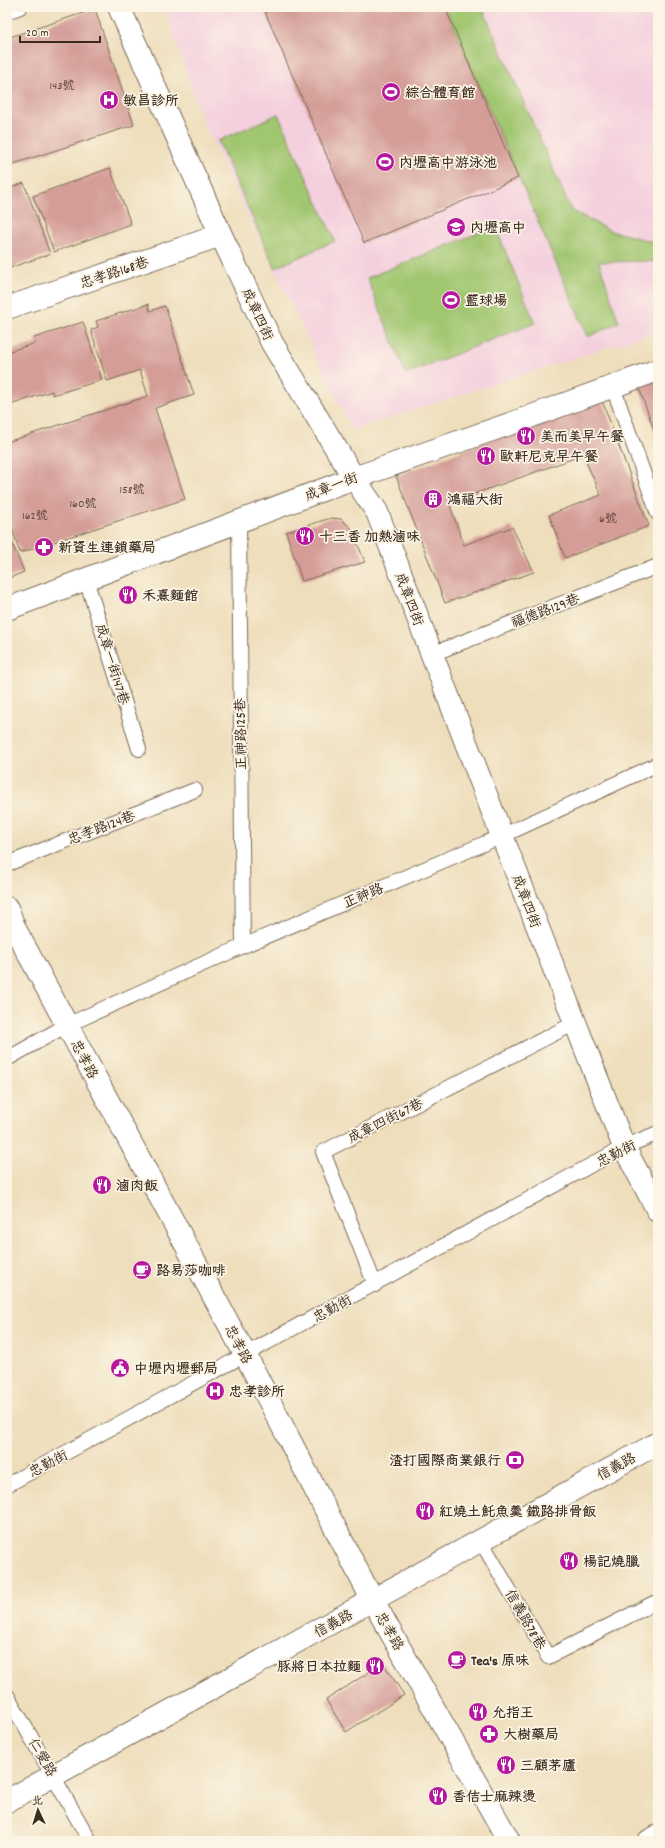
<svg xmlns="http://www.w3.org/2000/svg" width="665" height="1848" viewBox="0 0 665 1848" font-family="Dekko,'LXGW WenKai TC',sans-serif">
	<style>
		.built { fill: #f4cfde }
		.green { fill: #a0c670; stroke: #6e7847 }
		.building { fill: #d49d98 }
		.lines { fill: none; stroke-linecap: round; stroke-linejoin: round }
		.lane-casing { stroke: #7a6955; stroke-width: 16 }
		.street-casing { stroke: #7a6955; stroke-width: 24 }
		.lane { stroke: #fff; stroke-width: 14 }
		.street { stroke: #fff; stroke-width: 22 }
		.labels { text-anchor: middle; stroke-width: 3.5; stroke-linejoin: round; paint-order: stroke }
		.number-label { font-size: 12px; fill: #61473c }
		.poi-label { font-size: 14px; font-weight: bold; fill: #3b2a1e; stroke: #fcf5e5; text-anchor: start }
		.street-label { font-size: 14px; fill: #3b2a1e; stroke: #fcf5e5 }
	</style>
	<rect width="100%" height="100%" fill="#fcf5e5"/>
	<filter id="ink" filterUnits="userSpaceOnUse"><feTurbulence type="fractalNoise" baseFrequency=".025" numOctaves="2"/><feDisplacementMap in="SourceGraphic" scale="8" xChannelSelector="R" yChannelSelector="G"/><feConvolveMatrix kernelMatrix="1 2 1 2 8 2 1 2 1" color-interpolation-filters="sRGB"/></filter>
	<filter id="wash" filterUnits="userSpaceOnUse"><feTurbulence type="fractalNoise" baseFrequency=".012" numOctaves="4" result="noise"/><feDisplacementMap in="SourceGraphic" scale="16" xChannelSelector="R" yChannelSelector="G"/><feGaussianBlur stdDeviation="0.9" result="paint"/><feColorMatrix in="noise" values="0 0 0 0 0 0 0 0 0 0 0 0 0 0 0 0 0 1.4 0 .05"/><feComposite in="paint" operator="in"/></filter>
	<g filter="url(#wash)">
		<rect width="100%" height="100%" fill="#eedebc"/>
		<path class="built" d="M164,7H658V331L352,430L203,122Z"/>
		<path class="green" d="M445,7H482L571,210L611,231L658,243V261L599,262L619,322L588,337Z
			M278,114L335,241L275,268L218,141Z
			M495,226L535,323L406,374L367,278Z"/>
		<g id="blocks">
			<path class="building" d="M263,7H445L518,178L364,243Z
				M95,9L134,125L7,166V38Z
				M110,168L131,224L54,252L33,196Z
				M24,183L50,254L7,269V221L10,219L7,211V189Z
				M148,304L150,311L165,306L194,395L155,408L185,499L20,553L7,513V442L148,396L140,370L107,381L91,330L98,327L96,321Z
				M83,322L102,380L53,395L52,391L7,406V352L36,343L34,338Z
				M658,378V441L638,385Z
				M601,398L649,526L565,558L549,515L601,495L583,455L449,503L464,545L512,527L534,572L445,603L396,476Z
				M331,518L341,519L351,528L365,562L302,581L286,532Z
				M7,530L24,572L7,579Z
				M383,1663L404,1695L346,1732L326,1700Z"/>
		</g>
	</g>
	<g filter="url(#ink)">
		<use href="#blocks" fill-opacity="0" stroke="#7a6955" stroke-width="1"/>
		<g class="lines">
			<g class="lane-casing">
				<path id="lane" d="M7,12L20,7
					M613,387L658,514
					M239,521L243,946
					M86,579L139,749
					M432,654L658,566
					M7,864L195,790
					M7,1059L67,1025L243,946L502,836L658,764
					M375,1285L323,1152L575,1023
					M7,1485L624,1147L658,1133
					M481,1541L548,1657L654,1603
					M7,1695L90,1841"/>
			</g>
			<g class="street-casing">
				<path id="street" d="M119,7L221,235L272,343L354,478L377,512L502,836L624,1147L658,1211
					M7,308L221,235
					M7,609L354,478L521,420L658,370
					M7,908L15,929L246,1356L373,1601L509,1841
					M7,1801L658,1443
					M649,1841L658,1836"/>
			</g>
			<use href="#lane" class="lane"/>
			<use href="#street" class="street"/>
		</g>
	</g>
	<defs>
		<g id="stadium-disc" transform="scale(1)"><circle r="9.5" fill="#b5179e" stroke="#fcf5e5"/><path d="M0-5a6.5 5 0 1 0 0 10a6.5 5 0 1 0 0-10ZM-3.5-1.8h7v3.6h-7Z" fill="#fff"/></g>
		<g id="hospital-disc" transform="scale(1)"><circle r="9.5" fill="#b5179e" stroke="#fcf5e5"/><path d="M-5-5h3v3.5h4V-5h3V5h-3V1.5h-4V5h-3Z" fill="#fff"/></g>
		<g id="school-disc" transform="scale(1)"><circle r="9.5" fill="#b5179e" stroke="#fcf5e5"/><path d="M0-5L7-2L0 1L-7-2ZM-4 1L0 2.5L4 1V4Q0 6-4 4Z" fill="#fff"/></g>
		<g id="restaurant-disc" transform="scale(1)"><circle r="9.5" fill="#b5179e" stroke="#fcf5e5"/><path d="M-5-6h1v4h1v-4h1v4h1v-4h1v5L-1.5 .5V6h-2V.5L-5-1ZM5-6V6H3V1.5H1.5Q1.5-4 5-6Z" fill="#fff"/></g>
		<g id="building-disc" transform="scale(1)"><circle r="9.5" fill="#b5179e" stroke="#fcf5e5"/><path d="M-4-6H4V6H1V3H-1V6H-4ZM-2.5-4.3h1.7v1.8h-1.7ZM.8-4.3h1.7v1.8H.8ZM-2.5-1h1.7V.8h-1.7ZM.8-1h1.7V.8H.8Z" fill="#fff"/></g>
		<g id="pharmacy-disc" transform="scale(1)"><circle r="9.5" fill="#b5179e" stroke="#fcf5e5"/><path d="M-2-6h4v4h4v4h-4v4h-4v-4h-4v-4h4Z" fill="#fff"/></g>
		<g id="cafe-disc" transform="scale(1)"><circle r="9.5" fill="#b5179e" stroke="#fcf5e5"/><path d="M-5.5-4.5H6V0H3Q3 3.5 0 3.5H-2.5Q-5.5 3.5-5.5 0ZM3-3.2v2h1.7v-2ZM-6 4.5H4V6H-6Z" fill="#fff"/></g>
		<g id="civic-disc" transform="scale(1)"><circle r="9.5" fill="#b5179e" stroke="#fcf5e5"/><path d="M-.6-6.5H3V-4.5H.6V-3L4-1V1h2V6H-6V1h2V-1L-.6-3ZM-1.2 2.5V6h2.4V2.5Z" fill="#fff"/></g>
		<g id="bank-disc" transform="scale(1)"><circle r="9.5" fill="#b5179e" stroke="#fcf5e5"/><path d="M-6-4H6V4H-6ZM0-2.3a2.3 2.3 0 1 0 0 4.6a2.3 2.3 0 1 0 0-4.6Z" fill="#fff"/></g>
	</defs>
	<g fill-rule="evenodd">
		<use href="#stadium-disc" x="391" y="92"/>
		<use href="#hospital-disc" x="109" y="100"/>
		<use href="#stadium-disc" x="385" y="162"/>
		<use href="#school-disc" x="456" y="227"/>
		<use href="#stadium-disc" x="451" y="300"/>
		<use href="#restaurant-disc" x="526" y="436"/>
		<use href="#restaurant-disc" x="486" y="456"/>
		<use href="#building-disc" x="433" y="499"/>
		<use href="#restaurant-disc" x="305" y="536"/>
		<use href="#pharmacy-disc" x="44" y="547"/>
		<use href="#restaurant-disc" x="128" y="595"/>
		<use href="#restaurant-disc" x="102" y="1185"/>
		<use href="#cafe-disc" x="142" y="1270"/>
		<use href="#civic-disc" x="120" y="1368"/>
		<use href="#hospital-disc" x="215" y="1391"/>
		<use href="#bank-disc" x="515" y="1460"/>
		<use href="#restaurant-disc" x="425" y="1511"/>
		<use href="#restaurant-disc" x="569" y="1561"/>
		<use href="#cafe-disc" x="457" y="1660"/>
		<use href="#restaurant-disc" x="375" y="1666"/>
		<use href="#restaurant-disc" x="478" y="1712"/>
		<use href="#pharmacy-disc" x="489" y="1734"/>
		<use href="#restaurant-disc" x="506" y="1765"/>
		<use href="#restaurant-disc" x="438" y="1796"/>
	</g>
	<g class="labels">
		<g class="number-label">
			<text x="62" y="89">143號</text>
			<text x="132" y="493">158號</text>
			<text x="83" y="507">160號</text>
			<text x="35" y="519">162號</text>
			<text x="608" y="522">6號</text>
		</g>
		<g class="poi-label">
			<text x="405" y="97">綜合體育館</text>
			<text x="123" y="105">敏昌診所</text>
			<text x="399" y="167">內壢高中游泳池</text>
			<text x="470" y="232">內壢高中</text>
			<text x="465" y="305">籃球場</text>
			<text x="540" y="441">美而美早午餐</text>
			<text x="500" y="461">歐軒尼克早午餐</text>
			<text x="447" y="504">鴻福大街</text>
			<text x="319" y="541">十三香 加熱滷味</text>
			<text x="58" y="552">新資生連鎖藥局</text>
			<text x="142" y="600">禾熹麵館</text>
			<text x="116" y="1190">滷肉飯</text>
			<text x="156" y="1275">路易莎咖啡</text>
			<text x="134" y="1373">中壢內壢郵局</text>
			<text x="229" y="1396">忠孝診所</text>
			<text x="501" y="1465" text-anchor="end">渣打國際商業銀行</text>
			<text x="439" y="1516">紅燒土魠魚羹 鐵路排骨飯</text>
			<text x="583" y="1566">楊記燒臘</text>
			<text x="471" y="1665">Tea's 原味</text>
			<text x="361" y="1671" text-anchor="end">豚將日本拉麵</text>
			<text x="492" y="1717">允指王</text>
			<text x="503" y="1739">大樹藥局</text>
			<text x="520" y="1770">三顧茅廬</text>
			<text x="452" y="1801">香佶士麻辣燙</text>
		</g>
		<g class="street-label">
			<text transform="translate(114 272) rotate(-19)" y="5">忠孝路168巷</text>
			<text transform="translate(258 314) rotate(65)" y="5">成章四街</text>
			<text transform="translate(331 486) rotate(-21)" y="5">成章一街</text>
			<text transform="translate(410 599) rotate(69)" y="5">成章四街</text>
			<text transform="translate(545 610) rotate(-21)" y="5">福德路129巷</text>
			<text transform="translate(113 664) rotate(73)" y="5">成章一街147巷</text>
			<text transform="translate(240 734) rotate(-91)" y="5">正神路125巷</text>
			<text transform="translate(101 827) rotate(-21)" y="5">忠孝路124巷</text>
			<text transform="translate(363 895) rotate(-23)" y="5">正神路</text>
			<text transform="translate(527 901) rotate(69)" y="5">成章四街</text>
			<text transform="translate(85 1059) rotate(62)" y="5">忠孝路</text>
			<text transform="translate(385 1120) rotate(-27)" y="5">成章四街67巷</text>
			<text transform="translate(616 1153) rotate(-27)" y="5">忠勤街</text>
			<text transform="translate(332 1308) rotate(-29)" y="5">忠勤街</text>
			<text transform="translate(239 1344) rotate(62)" y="5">忠孝路</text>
			<text transform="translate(48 1463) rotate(-28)" y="5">忠勤街</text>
			<text transform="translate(616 1466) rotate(-29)" y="5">信義路</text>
			<text transform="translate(526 1619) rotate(60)" y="5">信義路78巷</text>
			<text transform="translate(333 1623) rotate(-29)" y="5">信義路</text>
			<text transform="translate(390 1631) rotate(60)" y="5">忠孝路</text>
			<text transform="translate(43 1757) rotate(60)" y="5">仁愛路</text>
		</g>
	</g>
	<rect width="665" height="1848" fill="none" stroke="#fcf5e5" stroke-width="24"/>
	<g transform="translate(38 1810) rotate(356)" stroke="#fcf5e5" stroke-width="3" paint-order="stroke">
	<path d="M0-3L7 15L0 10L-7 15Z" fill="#3b2a1e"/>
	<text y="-6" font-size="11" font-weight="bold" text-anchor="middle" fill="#3b2a1e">北</text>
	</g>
	<path d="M20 36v6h80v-6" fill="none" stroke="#3b2a1e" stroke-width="2"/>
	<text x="26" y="36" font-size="12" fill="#3b2a1e" stroke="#fcf5e5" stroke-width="3" paint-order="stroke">20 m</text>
</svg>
